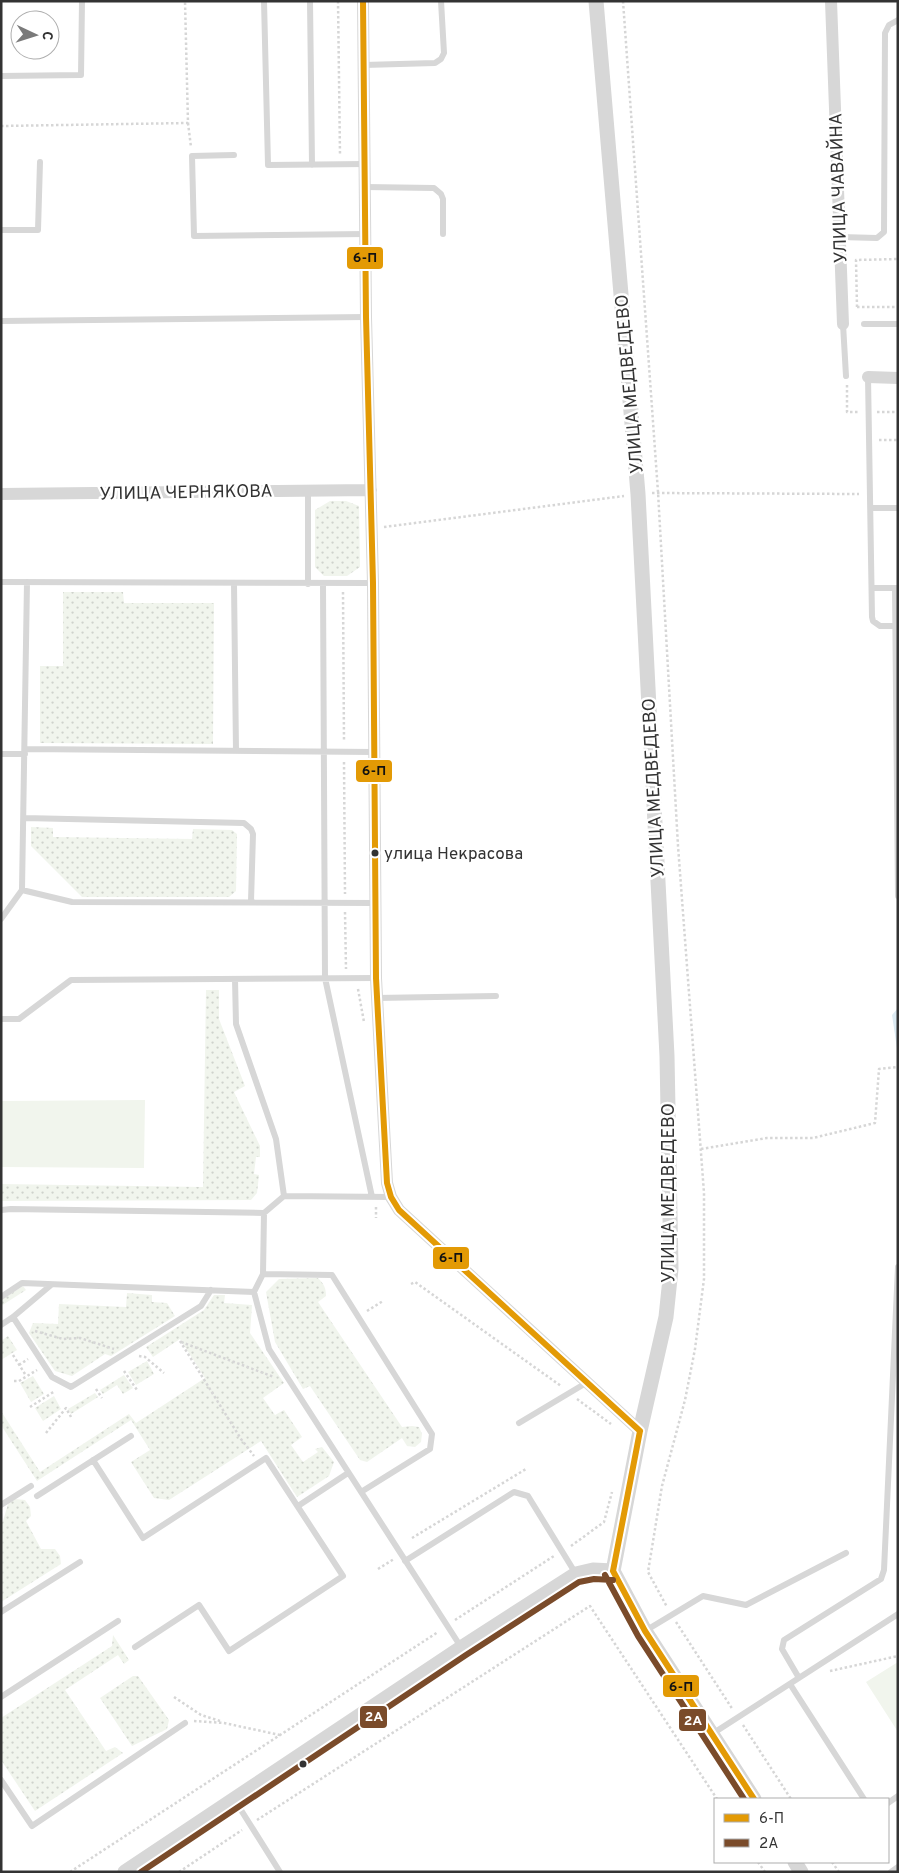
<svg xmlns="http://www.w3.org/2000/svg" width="899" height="1873" viewBox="0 0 899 1873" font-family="Overpass,sans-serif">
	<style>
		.green { fill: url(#green-dots) }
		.pitch { fill: #f1f5ed }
		.water { fill: #ddebf3 }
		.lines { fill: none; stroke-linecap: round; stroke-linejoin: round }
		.path { stroke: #d6d6d6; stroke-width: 2.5; stroke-dasharray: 2.5 2.5; stroke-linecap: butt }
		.service { stroke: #d7d7d7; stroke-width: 6 }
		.minor { stroke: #d7d7d7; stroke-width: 12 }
		.tertiary { stroke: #d7d7d7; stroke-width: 15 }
		.bus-1-casing { stroke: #fff; stroke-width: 10 }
		.bus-2-casing { stroke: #fff; stroke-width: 10 }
		.bus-1 { stroke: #e39a05; stroke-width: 6 }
		.bus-2 { stroke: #7a4b2a; stroke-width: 6 }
		.bus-dot { fill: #333; stroke: #fff; stroke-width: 2 }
		.labels { text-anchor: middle; stroke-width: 5; stroke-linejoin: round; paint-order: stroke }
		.bus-label { font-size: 17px; fill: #333; stroke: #fff; text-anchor: start }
		.street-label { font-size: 18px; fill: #333; stroke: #fff }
		.line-badge { stroke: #fff; stroke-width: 2 }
		.badge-label { font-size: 14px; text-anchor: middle; font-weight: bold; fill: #fff }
		.pale-badge-label { font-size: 14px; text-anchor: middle; font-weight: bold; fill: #111 }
	</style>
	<defs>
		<pattern id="green-dots" width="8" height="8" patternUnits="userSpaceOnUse" patternTransform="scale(1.25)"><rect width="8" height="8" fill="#f1f5ed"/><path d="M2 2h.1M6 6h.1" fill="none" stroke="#cfd2cc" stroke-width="1.8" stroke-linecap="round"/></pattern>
	</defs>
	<rect width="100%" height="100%" fill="#fff"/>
	<path class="green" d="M330,501H346L359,506L360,567L347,576H324L315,567V510Z
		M63,592H123L124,603H214L213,744L40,743V666H63Z
		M31,827L53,828V837L192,839L193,829L232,830L237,834L236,891L229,897H82L31,846Z
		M206,990H219V1019L245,1086L234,1092L260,1146V1157H256L254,1174L259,1175L257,1193L251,1200L1,1201V1184L203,1187Z
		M318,1278C324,1284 326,1288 326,1296L318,1302L402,1427L412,1426L419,1427L422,1434L421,1442L415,1447L407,1446L402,1438L367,1462L360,1460L310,1386L303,1389L275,1342L266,1292L279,1279Z
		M23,1286L26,1290L1,1306V1300Z
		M127,1293L152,1295V1302L167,1303L175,1316L111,1356L105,1354L72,1376L55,1371L29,1333L33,1323L58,1324L59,1304L126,1307Z
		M214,1295H225L224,1303L252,1305L250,1333L284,1383L263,1398L275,1415L284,1410L302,1437L291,1445L303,1462L318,1452L315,1449L322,1447L334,1462L329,1476L297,1497L261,1441L169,1500L154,1498L131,1462L150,1450L131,1420L37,1481L1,1425V1411L40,1472L129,1414L136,1423L205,1378L180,1339L153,1357L146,1347L204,1310Z
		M8,1336L17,1350L1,1360V1341Z
		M147,1361L154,1374L136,1385L128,1372Z
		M124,1375L133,1388L123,1394L117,1385L103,1394L100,1390Z
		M33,1376L44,1394L31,1402L20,1383Z
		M95,1393L98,1397L71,1414L68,1409Z
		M54,1396L61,1409L43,1421L35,1408Z
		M15,1499L25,1500L30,1507L31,1516L26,1521L41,1549H55L60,1556L61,1564L1,1602V1523L3,1521L8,1504Z
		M113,1635L129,1660L124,1664L118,1655L65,1690L106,1751L115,1747L123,1753L35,1811L1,1760V1718L112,1646Z
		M133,1676H138L169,1720L167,1729L132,1746L100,1698Z"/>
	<path class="pitch" d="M145,1100L144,1168L1,1167V1101Z
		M898,1662V1732L866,1682Z"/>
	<path class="water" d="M898,1008V1055L892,1015Z"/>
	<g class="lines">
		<path class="path" d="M338,1L340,155
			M623,1L658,492L678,846L704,1193V1279L695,1349L685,1400L662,1486L648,1572L667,1607
			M188,123L191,147
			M1,126L188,123L185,1
			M857,307L856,260L898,259
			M857,307H898
			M847,385V412H859
			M877,412H898
			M879,440H898
			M652,493L859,494
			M384,527L624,496
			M343,592L344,741
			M344,762L345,894
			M345,912L346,969
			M358,989L364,1022
			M701,1149L767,1138H813L875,1123L879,1069L898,1067
			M376,1207V1218
			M411,1284L415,1282L561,1386
			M367,1311L383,1301
			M35,1331L63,1339L80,1338L114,1349
			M180,1341L241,1439L254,1456
			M181,1342L274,1377
			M13,1355L25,1374
			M139,1356L145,1357L164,1373
			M19,1365L28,1359
			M124,1371L137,1390
			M14,1381H19L37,1370
			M96,1389L102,1398
			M577,1399L611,1424
			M30,1407L55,1391
			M46,1433L66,1408L71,1417
			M412,1538L526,1469
			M571,1546L604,1522L612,1492
			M378,1569L394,1559
			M455,1620L554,1556
			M676,1622L733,1710
			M830,1671L898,1656
			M174,1697L201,1715L220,1721
			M194,1721L224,1723L280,1735
			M743,1725L791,1799
			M257,1820L590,1606L717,1799
			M758,1862L765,1872
			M832,1862L839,1872
			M70,1872L438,1632
			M179,1872L242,1830"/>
		<path class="service" d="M264,1L268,165L365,164
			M310,1L312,165
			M364,65L435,63L441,59L444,53L441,1
			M1,76L81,75L82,1
			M234,155L192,156L194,236L366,234
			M365,187L434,188L441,194L443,199V234
			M1,230H38L40,162
			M840,237L877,238L884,232L885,33L889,25L898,20
			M1,321L366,317
			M843,324L846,376
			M864,324H898
			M868,377L872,617L873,621L880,626H897
			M308,491V584
			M871,508H898
			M1,582L373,583
			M234,584L236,751
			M323,584L325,978L372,1197
			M873,588H898
			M895,588L898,896
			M25,749L374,752
			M1,754H25
			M24,818L244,823L251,829L253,834L251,901
			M22,890L72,902L375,903
			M1,919L22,890L27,582
			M235,979L236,1024L276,1139L284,1196
			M376,998L496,996
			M1,1019H19L71,980L376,978
			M1,1210L11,1209L264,1213L284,1196L391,1197
			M264,1213L263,1274L254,1292L269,1349L461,1647
			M263,1274L332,1275L432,1434L430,1449L361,1492
			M1,1297L22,1283L254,1292
			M13,1317L52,1377L71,1387L201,1306L211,1290
			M1,1325L13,1317L51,1285
			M519,1423L586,1383
			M93,1460L143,1538L266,1458L343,1576L229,1651L199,1605L135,1647
			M37,1496L131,1436
			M1,1505L31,1486
			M298,1506L348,1473
			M405,1561L514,1492L528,1496L576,1574
			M1,1612L80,1562
			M645,1631L703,1596L746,1605L846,1553
			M799,1678L782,1649L784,1640L881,1579L884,1570L898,1267
			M790,1684L864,1799
			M1,1697L118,1621
			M712,1734L898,1614
			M1,1780L32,1826L185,1723
			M234,1799L280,1872
			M888,1803L898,1796
			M891,1872L898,1867"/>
		<path class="minor" d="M363,1L366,317L373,583L376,978L387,1183L391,1197L399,1210L640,1431
			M831,1L843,324
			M868,377L898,378
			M1,494L371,490"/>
		<path class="tertiary" d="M596,1L638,494L667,1056L671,1269L666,1317L640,1431L613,1571
			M613,1571L645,1631L754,1799
			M795,1862L801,1872
			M125,1872L461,1648L576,1574L593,1570L613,1571"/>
		<g class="bus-1-casing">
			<path id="bus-1" d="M363,1L366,317L373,583L376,978L387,1183L391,1197L399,1210L640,1431
				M613,1571L645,1631L754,1799
				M613,1571L640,1431"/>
		</g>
		<g class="bus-2-casing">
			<path id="bus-2" d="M605,1575L638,1636L744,1799
				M141,1872L466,1655L579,1582L594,1579L613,1580"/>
		</g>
		<use href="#bus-1" class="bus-1"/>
		<use href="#bus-2" class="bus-2"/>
	</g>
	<g class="bus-dot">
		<circle cx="375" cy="853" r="4.5"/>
		<circle cx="303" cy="1764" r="4.5"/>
	</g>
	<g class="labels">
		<g class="bus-label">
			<text x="384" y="859">улица Некрасова</text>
		</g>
		<g class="street-label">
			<text transform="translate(838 188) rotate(-92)" y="6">УЛИЦА ЧАВАЙНА</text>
			<text transform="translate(629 384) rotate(-95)" y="6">УЛИЦА МЕДВЕДЕВО</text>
			<text transform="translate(186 492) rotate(-1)" y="6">УЛИЦА ЧЕРНЯКОВА</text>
			<text transform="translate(653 788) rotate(-93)" y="6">УЛИЦА МЕДВЕДЕВО</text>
			<text transform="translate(668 1193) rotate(-90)" y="6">УЛИЦА МЕДВЕДЕВО</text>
		</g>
	</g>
	<g class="line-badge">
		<rect x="346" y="246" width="38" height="24" rx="5" fill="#e39a05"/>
		<rect x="355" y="759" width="38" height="24" rx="5" fill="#e39a05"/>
		<rect x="432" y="1246" width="38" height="24" rx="5" fill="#e39a05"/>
		<rect x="662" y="1674" width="38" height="24" rx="5" fill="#e39a05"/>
		<rect x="359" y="1705" width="29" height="24" rx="5" fill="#7a4b2a"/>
		<rect x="678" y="1708" width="29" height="24" rx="5" fill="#7a4b2a"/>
	</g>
	<g class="badge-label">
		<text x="374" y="1721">2А</text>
		<text x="693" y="1725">2А</text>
	</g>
	<g class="pale-badge-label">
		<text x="365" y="262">6-П</text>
		<text x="374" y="775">6-П</text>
		<text x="451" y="1262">6-П</text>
		<text x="681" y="1691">6-П</text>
	</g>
	<rect width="899" height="1873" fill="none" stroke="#333333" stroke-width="5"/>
	<rect x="714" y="1798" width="175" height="65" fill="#ffffff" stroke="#adadad"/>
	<rect x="724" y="1814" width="25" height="8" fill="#e39a05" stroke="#adadad"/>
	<text x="759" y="1823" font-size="15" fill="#333333">6-П</text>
	<rect x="724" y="1839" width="25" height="8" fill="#7a4b2a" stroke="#adadad"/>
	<text x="759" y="1848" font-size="15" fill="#333333">2А</text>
	<g transform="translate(35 35) rotate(94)"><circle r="24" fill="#ffffff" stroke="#adadad"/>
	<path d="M0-4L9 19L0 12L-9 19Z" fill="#7a7a7a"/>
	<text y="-8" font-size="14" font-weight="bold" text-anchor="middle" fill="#333333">С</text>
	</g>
</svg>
